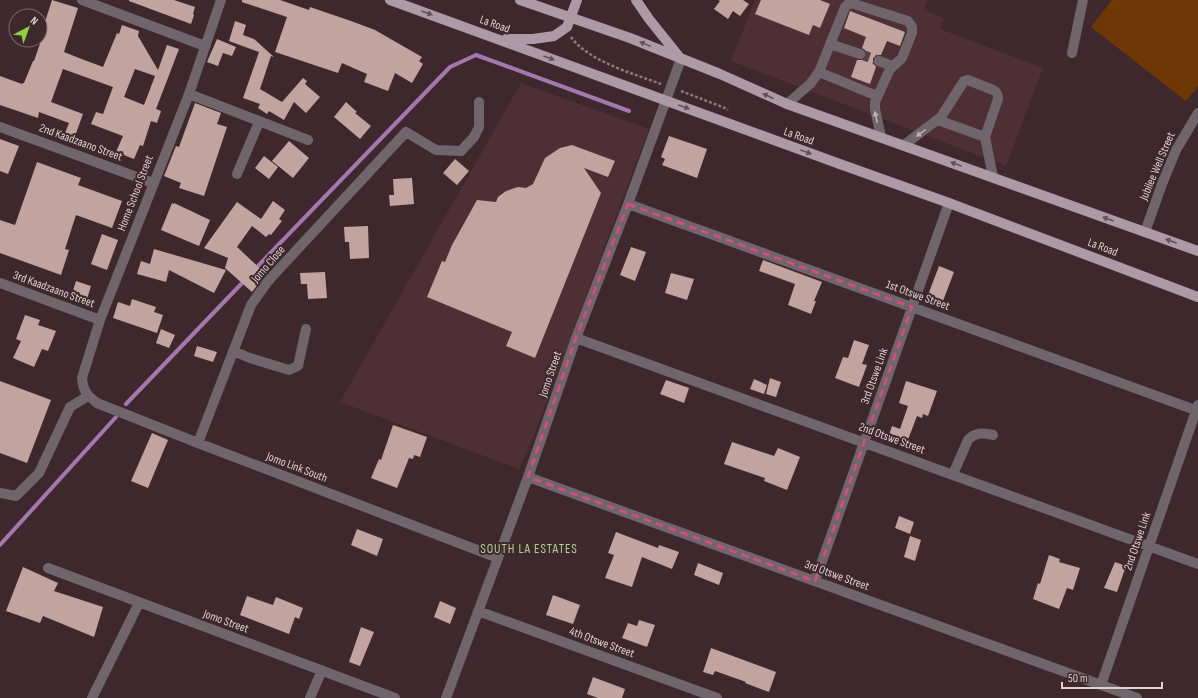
<svg xmlns="http://www.w3.org/2000/svg" width="1198" height="698" viewBox="0 0 1198 698" font-family="'Sofia Sans Condensed',sans-serif">
	<style>
		.built { fill: #4d2f35 }
		.green { fill: #6d3805 }
		.lines { fill: none; stroke-linecap: round; stroke-linejoin: round }
		.stream { stroke: #a278ae; stroke-width: 4 }
		.building { fill: #c1a49f; fill-rule: evenodd }
		.minor-tunnel { stroke: #574146; stroke-width: 10; stroke-dasharray: 10 5; stroke-linecap: butt }
		.path { stroke: #8d7a7d; stroke-width: 2.5; stroke-dasharray: 3 2; stroke-linecap: butt }
		.minor { stroke: #6f656b; stroke-width: 10 }
		.major { stroke: #ae99a6; stroke-width: 10 }
		.oneway { fill: #665057 }
		.oneway2 { fill: #bdb0b3 }
		.marked { fill: none; stroke: #cb4f7f; stroke-width: 3; stroke-dasharray: 8 5; stroke-linejoin: round }
		.labels { text-anchor: middle; stroke-width: 4; stroke-linejoin: round; paint-order: stroke }
		.street-label { font-size: 12px; fill: #dfd0d2; stroke: #3f282d }
		.neighbourhood-label { font-size: 13px; letter-spacing: 1px; fill: #afd38f; stroke: #3f282d }
	</style>
	<rect width="100%" height="100%" fill="#3f282d"/>
	<path class="built" d="M755,0H927L924,10L944,18L940,29L1043,68L1006,166L731,61Z
		M521,83L649,129L531,443L519,469L340,402Z"/>
	<path class="green" d="M1112,0H1198V86L1186,101L1091,27Z"/>
	<g class="lines">
		<path class="stream" d="M255,269L450,67L476,55L629,111
			M126,404L245,280
			M0,545L116,417"/>
	</g>
	<path class="building" d="M52,0L78,8L64,52L79,58L103,67L117,33L119,34L122,25L139,31L138,36L158,70L167,45L179,49L156,109L161,111L157,123L151,121L143,146L140,145L134,159L116,152L123,136L91,124L96,112L103,114L113,87L63,69L51,102L83,114L75,136L65,133L69,123L39,112L38,118L0,105V76L22,84L23,83H24L33,61H34L44,32L42,31ZM135,69L155,76L144,105L124,97Z
		M129,0H174L195,7L193,14L194,15L191,24L129,1Z
		M242,0H280L309,10L310,7L351,21L375,30L422,57L419,61L423,64L412,83L395,73L388,91L364,82L367,74L342,63L338,73L275,52L287,17L242,2Z
		M718,0H743L749,4L740,16L733,11L728,19L714,9L720,1Z
		M761,0H820L830,4L820,28L813,25L809,35L755,14Z
		M850,11L905,32L900,46L887,41L881,55H878L873,58V62L876,67L870,84L851,77L857,60H861L864,59L866,56V53L865,50L862,48L866,37L844,28Z
		M235,21L246,25L243,35L254,39L274,57L271,56L260,89L282,102L303,78L307,81L305,84L320,97L306,113L294,102L284,120L269,111L267,114L258,108L260,104L243,98L259,52L229,41Z
		M217,39L236,47L232,56L223,53L218,66L207,62Z
		M346,102L357,112L355,113L371,126L360,139L334,117Z
		M195,103L221,113L217,124L227,127L204,196L179,188L181,183L164,176L176,146L179,147Z
		M669,136L707,149L697,178L662,165L665,159L661,157Z
		M0,139L19,146L8,174L0,171Z
		M289,141L309,158L293,178L272,161Z
		M572,145L615,161L608,177L584,168L601,193L535,358L506,346L512,332L427,297L442,261L445,262L452,245L477,200L496,202L498,197L506,191L518,187L526,188L533,184L545,158L560,148Z
		M264,156L278,167L269,179L255,168Z
		M455,159L469,171L457,185L443,173Z
		M37,162L81,178L78,185L122,201L112,228L76,215L65,249L69,250L61,275L0,253V220L15,225Z
		M412,178L414,204L390,206L389,195H394L393,179Z
		M273,201L285,210L279,219L282,221L271,235L269,234L266,237L252,226L237,247L266,274L252,292L225,268L228,258L204,248L237,202L261,219Z
		M172,203L174,204V203L210,220L199,246L161,230Z
		M368,226L369,258L350,259L349,242H345L344,227Z
		M102,234L118,240L107,270L91,264Z
		M631,247L646,252L635,281L620,275Z
		M154,249L226,270L214,293L169,270L166,282L137,274L141,261L150,264Z
		M763,260L822,282L814,301H816L811,314L788,305L795,284L759,271Z
		M939,266L954,272L943,301L928,295Z
		M325,272L327,298L308,299L307,284H301L300,273Z
		M671,273L694,279L687,300L665,293Z
		M76,281L91,286L87,299L72,294Z
		M132,299L156,307L154,312L163,315L157,333L113,318L118,302L130,306Z
		M25,315L40,320L38,325L56,331L48,351L42,349L34,367L13,358L21,341L16,339Z
		M161,329L175,335L169,348L156,343Z
		M854,340L869,345L862,364L867,365L859,387L835,378L843,357L848,358Z
		M197,346L217,352L213,362L194,356Z
		M770,378L781,382L776,397L766,394Z
		M754,379L767,385L764,394L750,389Z
		M666,380L689,388L684,403L660,394Z
		M0,381L51,400L27,463L0,453Z
		M906,381L937,391L928,416L923,414L922,418L917,416L906,445L888,438L892,426L900,429L908,406L899,403Z
		M393,425L427,437L420,457L414,455L413,459L409,458L397,488L371,478L379,459L381,460Z
		M152,433L168,440L148,488L131,481Z
		M732,442L774,456L778,448L800,457L787,490L764,481L765,478L724,464Z
		M899,516L914,522L910,534L895,528Z
		M357,529L383,539L377,556L351,545Z
		M616,532L658,548L659,545L679,552L672,569L642,557L632,587L605,578L614,555L608,553Z
		M910,536L921,540L915,561L904,557Z
		M1049,555L1060,559L1059,562L1080,568L1073,590L1067,588L1059,609L1033,599L1038,583L1040,584Z
		M1115,562L1126,566L1117,592L1104,588Z
		M698,563L723,573L719,585L694,575Z
		M23,567L58,583L54,591L103,607L94,637L43,616L40,623L6,611Z
		M553,595L580,605L573,624L546,615Z
		M247,596L273,605L276,597L303,608L299,619L295,617L289,634L240,615Z
		M440,601L456,608L450,624L434,617Z
		M639,620L655,625L647,647L622,638L628,623L637,626Z
		M361,627L374,632L360,666L349,662Z
		M711,648L776,672L769,692L745,683L746,682L715,671L713,675L703,672Z
		M593,677L625,689L622,698H598L587,694Z"/>
	<g class="lines">
		<path class="minor-tunnel" d="M860,54L879,61"/>
		<path class="path" d="M571,37C588,61 634,74 661,84
			M681,91L725,108L728,110"/>
		<path class="minor" d="M82,0L205,46
			M221,0L189,94L100,320L82,378C83,391 87,395 97,403L198,443L498,558
			M830,44L860,54
			M1072,53L1083,0
			M879,61L892,66
			M819,72L877,96
			M189,94L308,140
			M787,104L810,84L819,72L845,7L848,4L851,3L908,21L912,27V33L902,58L890,69L875,102V109L881,137
			M938,120L985,137
			M0,127L153,183
			M904,145L941,117L964,81L968,80L993,90C997,92 998,94 998,99L985,137L993,177
			M237,174L259,122
			M628,204L1198,411
			M1145,232L1162,184L1176,150L1198,113
			M0,283L100,320
			M576,338L1198,564
			M233,351L250,358L289,370L298,366L306,329
			M198,443L251,305L268,281L406,132L436,150L461,151L474,137L479,127V102
			M953,474L968,440C975,432 983,433 993,435
			M528,477L1137,698
			M0,493L16,496L39,473L70,407L88,396
			M48,568L395,698
			M815,581L949,203
			M478,611L717,698
			M1101,685L1198,405
			M92,698L139,603
			M310,698L322,670
			M446,698L528,477L576,338L628,204L681,59"/>
		<path class="major" d="M390,0L837,163L949,203L1198,297
			M520,0L630,38L720,74L787,104L1198,251
			M636,0L649,19L681,59
			M506,39H533L554,36L567,27L577,0"/>
	</g>
	<defs><path id="oneway-solid" d="M-6-.8H1V-3.2L6.5 0L1 3.2V.8H-6Z"/></defs>
	<g class="oneway">
		<use href="#oneway-solid" transform="translate(427 13) rotate(20)"/>
		<use href="#oneway-solid" transform="translate(645 44) rotate(-158)"/>
		<use href="#oneway-solid" transform="translate(549 58) rotate(20)"/>
		<use href="#oneway-solid" transform="translate(768 96) rotate(-156)"/>
		<use href="#oneway-solid" transform="translate(684 107) rotate(20)"/>
		<use href="#oneway-solid" transform="translate(806 152) rotate(20)"/>
		<use href="#oneway-solid" transform="translate(956 164) rotate(-160)"/>
		<use href="#oneway-solid" transform="translate(1108 219) rotate(-160)"/>
		<use href="#oneway-solid" transform="translate(1171 241) rotate(-160)"/>
	</g>
	<g class="oneway2">
		<use href="#oneway-solid" transform="translate(876 117) rotate(-102)"/>
		<use href="#oneway-solid" transform="translate(921 133) rotate(144)"/>
	</g>
	<path class="marked" d="M628,204L912,307L815,581L528,477L576,338Z"/>
	<g class="labels">
		<g class="street-label">
			<text transform="translate(495 24) rotate(20)" y="4">La Road</text>
			<text transform="translate(799 136) rotate(20)" y="4">La Road</text>
			<text transform="translate(81 142) rotate(20)" y="4">2nd Kaadzaano Street</text>
			<text transform="translate(1157 166) rotate(-67)" y="4">Jubilee Well Street</text>
			<text transform="translate(135 193) rotate(-69)" y="4">Home School Street</text>
			<text transform="translate(1103 247) rotate(21)" y="4">La Road</text>
			<text transform="translate(268 264) rotate(-49)" y="4">Jomo Close</text>
			<text transform="translate(54 289) rotate(20)" y="4">3rd Kaadzaano Street</text>
			<text transform="translate(918 295) rotate(20)" y="4">1st Otswe Street</text>
			<text transform="translate(550 374) rotate(-71)" y="4">Jomo Street</text>
			<text transform="translate(874 376) rotate(-70)" y="4">3rd Otswe Link</text>
			<text transform="translate(892 438) rotate(20)" y="4">2nd Otswe Street</text>
			<text transform="translate(297 467) rotate(21)" y="4">Jomo Link South</text>
			<text transform="translate(1137 541) rotate(-71)" y="4">2nd Otswe Link</text>
			<text transform="translate(837 575) rotate(20)" y="4">3rd Otswe Street</text>
			<text transform="translate(226 621) rotate(20)" y="4">Jomo Street</text>
			<text transform="translate(602 642) rotate(20)" y="4">4th Otswe Street</text>
		</g>
		<g class="neighbourhood-label">
			<text x="529" y="553">SOUTH LA ESTATES</text>
		</g>
	</g>
	<g transform="translate(28 28) rotate(41)"><circle r="19" fill="#3f282d" stroke="#7f6b6f"/>
	<path d="M0-3L7 15L0 10L-7 15Z" fill="#8dce44"/>
	<text y="-6" font-size="11" font-weight="bold" text-anchor="middle" fill="#dfd0d2">N</text>
	</g>
	<path d="M1062 682v6h100v-6" fill="none" stroke="#dfd0d2" stroke-width="2"/>
	<text x="1068" y="682" font-size="12" fill="#dfd0d2" stroke="#3f282d" stroke-width="3" paint-order="stroke">50 m</text>
</svg>
